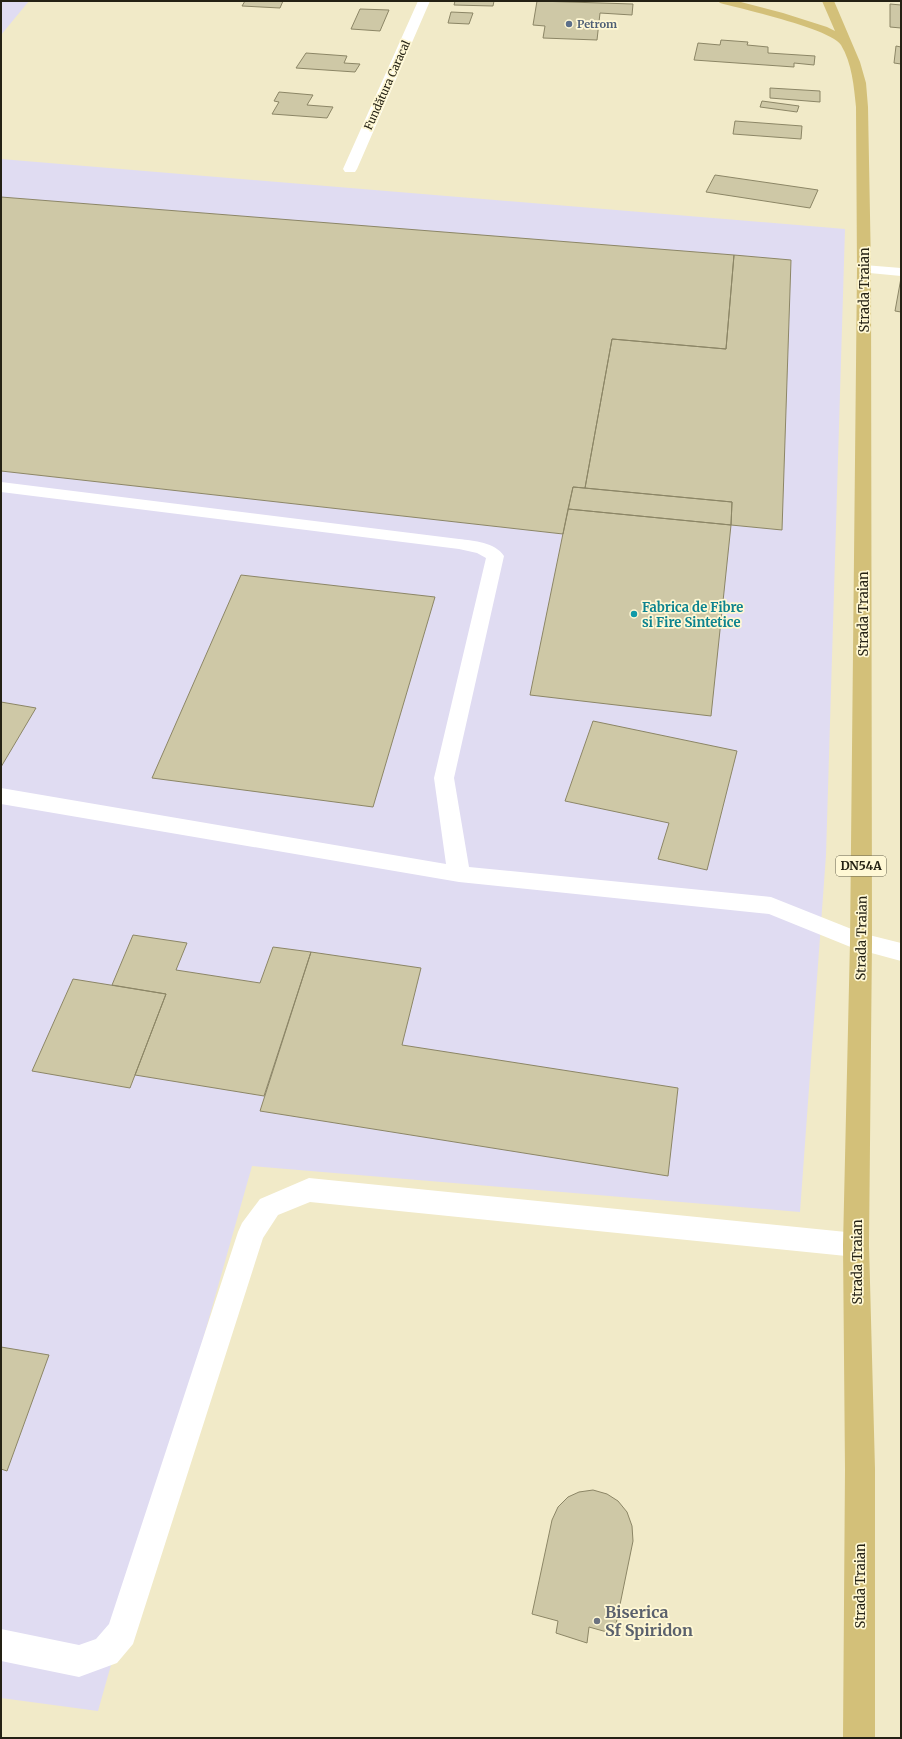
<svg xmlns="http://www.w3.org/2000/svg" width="902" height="1739" viewBox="0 0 902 1739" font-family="Merriweather,serif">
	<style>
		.industrial { fill: #e0dcf2 }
		.building { fill: #cec8a6; stroke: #8c8666 }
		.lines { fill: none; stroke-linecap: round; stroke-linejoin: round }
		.lane { fill: #fff; fill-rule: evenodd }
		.street { fill: #fff; fill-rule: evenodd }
		.primary { fill: #d3c079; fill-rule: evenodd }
		.service-dot { fill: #5c6f8a; stroke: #fff8d5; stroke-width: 1.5 }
		.culture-dot { fill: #0f9aa8; stroke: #fff8d5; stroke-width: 1.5 }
		.worship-dot { fill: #6b7280; stroke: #fff8d5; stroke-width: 1.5 }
		.labels { text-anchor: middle; stroke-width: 3.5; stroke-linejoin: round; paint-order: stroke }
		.far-service-label { font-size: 11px; font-weight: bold; fill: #4e5e75; stroke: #fff8d5; text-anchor: start }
		.far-street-label { font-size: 11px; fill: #242114; stroke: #fff8d5 }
		.shield { fill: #fff8d5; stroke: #66624e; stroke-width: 1 }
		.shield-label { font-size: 12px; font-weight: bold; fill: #242114 }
		.street-label { font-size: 13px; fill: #242114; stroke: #fff8d5 }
		.culture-label { font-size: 13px; font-weight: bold; fill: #0d838f; stroke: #fff8d5; text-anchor: start }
		.near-worship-label { font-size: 16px; font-weight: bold; fill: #5b616d; stroke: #fff8d5; text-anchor: start }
	</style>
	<rect width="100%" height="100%" fill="#f1eac8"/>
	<path class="industrial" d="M1,1H29L1,35Z
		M1,159L845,229L826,855L800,1212L252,1166L98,1711L1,1698Z"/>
	<path class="building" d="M245,1H283L280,8L242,6Z
		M455,1H494L493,6L454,5Z
		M537,1L633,4L632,15L600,13L597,40L543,38L545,26L533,25Z
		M890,4L901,5V28L890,27Z
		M360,9L389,10L380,31L351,29Z
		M451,12L473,13L469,24L448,23Z
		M721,40L748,42L747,45L768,47V53L815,56L814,65L794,63V67L694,60L698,43L720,45Z
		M896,46L901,47V64L894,63Z
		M306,53L347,56L344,63L360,64L355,72L296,68Z
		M770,88L820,91V102L770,98Z
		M279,92L313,95L307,105L333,107L327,118L272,114L279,102L274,101Z
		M762,101L799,106L797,112L760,107Z
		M735,121L802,126L801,139L733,134Z
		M715,175L818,190L810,208L706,192Z
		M1,197L734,255L726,349L612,339L585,488L573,487L563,534L1,471Z
		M734,255L791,260L782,530L731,525L732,502L585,488L612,339L726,349Z
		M901,278V312L895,311Z
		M573,487L732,502L731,525L568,509Z
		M568,509L731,525L711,716L530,695Z
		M241,575L435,597L373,807L152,778Z
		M1,702L36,708L1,767Z
		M593,721L737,751L707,870L658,859L669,823L565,801Z
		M133,935L187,943L176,970L260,983L273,947L311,952L264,1096L135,1075L166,994L112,985Z
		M311,952L421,968L402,1045L678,1088L668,1176L260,1111Z
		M73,979L166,994L130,1088L32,1071Z
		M1,1347L49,1355L7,1471L1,1469Z
		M593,1490L607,1494L618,1501L627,1512L632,1526L633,1541L614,1634L589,1627L587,1643L556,1633L558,1621L532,1614L552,1520L558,1507L568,1497L579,1492Z"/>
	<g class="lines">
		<path class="lane" d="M1,482L459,539C474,541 495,542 504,556L454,778L469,867L771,897L869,936L872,942L869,948L861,951L853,948L769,914L459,882L1,804V788L446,864L434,778L486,558L477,553L459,549L1,492Z
			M309,1178L856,1233L865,1236L869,1245L865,1254L856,1257L310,1202L278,1215L263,1238L133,1644L117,1663L79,1677L1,1661V1629L79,1645L96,1639L109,1624L238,1232L242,1223L260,1199Z"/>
		<path class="street" d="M418,1H430L357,169L355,172H345L343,169Z
			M864,265L901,268V276L859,272L857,269L859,266Z
			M861,933L901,943V961L853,948L850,942L853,936Z"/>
		<path class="primary" d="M718,1H737L783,13L827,27L835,31L822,1H834L860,62L866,83L868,107L871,269L872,942L869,1245L875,1469V1738H843L845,1469L843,1245L850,942L857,269L856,107C854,87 852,63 841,45C831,29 742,9 720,3Z"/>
	</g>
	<circle class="service-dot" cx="569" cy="24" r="4"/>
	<circle class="culture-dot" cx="634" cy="614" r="4"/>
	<circle class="worship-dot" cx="597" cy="1621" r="4"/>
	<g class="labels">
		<g class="far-service-label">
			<text x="577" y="28">Petrom</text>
		</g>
		<g class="far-street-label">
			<text transform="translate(387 85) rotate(-66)" y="4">Fundătura Caracal</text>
		</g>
		<rect class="shield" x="836" y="856" width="50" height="20" rx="3"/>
		<g class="shield-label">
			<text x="861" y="870">DN54A</text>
		</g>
		<g class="street-label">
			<text transform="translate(864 290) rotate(-90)" y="5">Strada Traian</text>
			<text transform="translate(863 614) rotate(-90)" y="5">Strada Traian</text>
			<text transform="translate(861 938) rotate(-89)" y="5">Strada Traian</text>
			<text transform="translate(857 1262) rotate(-90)" y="5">Strada Traian</text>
			<text transform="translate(860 1586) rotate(-90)" y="5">Strada Traian</text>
		</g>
		<g class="culture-label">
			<text x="642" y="612">Fabrica de Fibre<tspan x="642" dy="15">si Fire Sintetice</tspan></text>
		</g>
		<g class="near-worship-label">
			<text x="605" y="1618">Biserica<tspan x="605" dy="18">Sf Spiridon</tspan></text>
		</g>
	</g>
	<rect width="902" height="1739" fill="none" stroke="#242114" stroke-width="4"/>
</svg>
